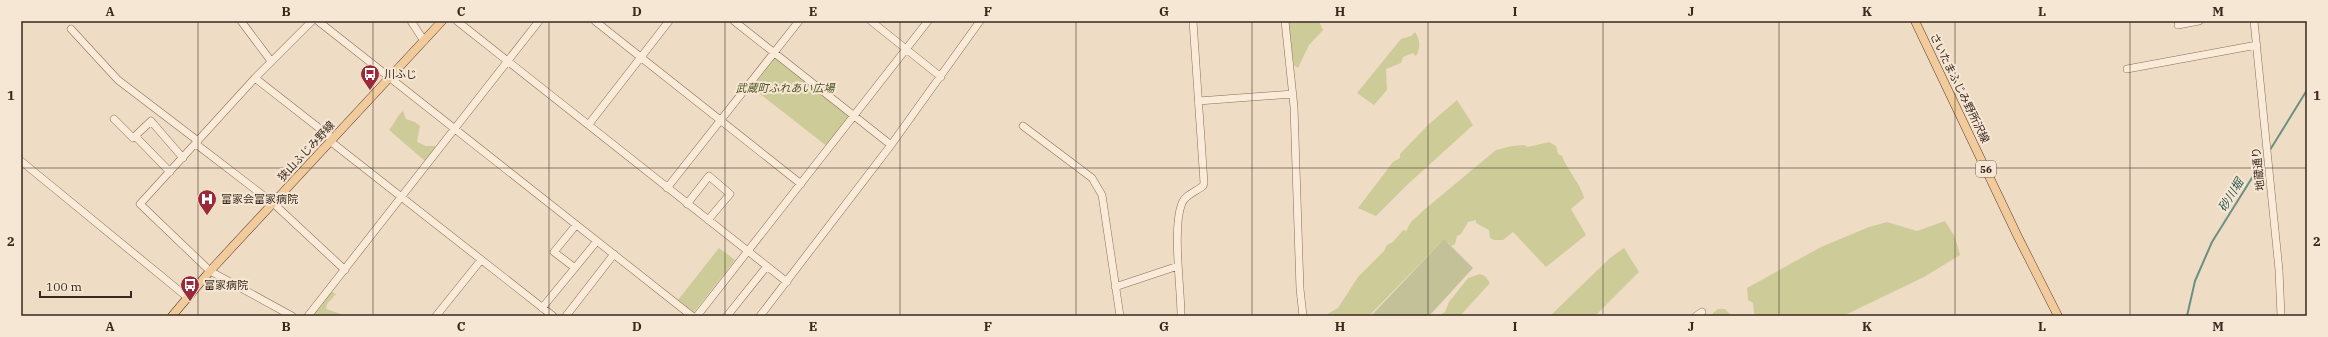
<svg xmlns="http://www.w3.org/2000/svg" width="2328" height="337" viewBox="0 0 2328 337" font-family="'IBM Plex Serif','Noto Sans JP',serif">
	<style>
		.green { fill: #cdcc98 }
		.cemetery { fill: #c2c197 }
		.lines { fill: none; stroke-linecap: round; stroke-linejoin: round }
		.stream { stroke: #6c9082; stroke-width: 2 }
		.minor-casing { stroke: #8a6d5a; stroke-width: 8 }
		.major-casing { stroke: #573c2e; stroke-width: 9 }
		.minor { stroke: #f9ebd8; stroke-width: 7 }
		.major { stroke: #f2cb9c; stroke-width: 8 }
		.grid { fill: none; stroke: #39281e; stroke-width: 1; stroke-opacity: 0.55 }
		.labels { text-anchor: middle; stroke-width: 4; stroke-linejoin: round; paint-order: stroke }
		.shield { fill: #f6e7d4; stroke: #726155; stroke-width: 1 }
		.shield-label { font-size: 10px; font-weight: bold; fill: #39281e }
		.poi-label { font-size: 11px; fill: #39281e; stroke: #f6e7d4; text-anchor: start }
		.park-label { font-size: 11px; font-style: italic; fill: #515625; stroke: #f6e7d4 }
		.street-label { font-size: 11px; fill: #39281e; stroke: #f6e7d4 }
		.water-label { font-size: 12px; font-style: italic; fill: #2d5951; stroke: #f6e7d4 }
		.neatline { fill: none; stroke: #39281e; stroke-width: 1.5 }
		.grid-label { font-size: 13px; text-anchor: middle; font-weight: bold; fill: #39281e }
	</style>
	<rect width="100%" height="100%" fill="#efdcc4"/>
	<path class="green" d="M1287,21H1319L1323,30L1309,45L1298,68L1294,65Z
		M1415,32C1420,39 1421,48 1416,56L1413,53L1403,57L1401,63L1386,69L1387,90L1374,105L1357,93L1401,39L1411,36Z
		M775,55L852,116L828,147L750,86Z
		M1457,100L1473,125L1407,185L1376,216L1358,208L1393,162L1400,158V154L1428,125Z
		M403,111L406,119L415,122L420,126L417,142L426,146H439L425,161L389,130C394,125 398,114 403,111Z
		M1549,142L1556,146L1558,154L1562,156C1567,170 1581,184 1584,198L1571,209L1586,235L1546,267L1513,232L1503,240H1494L1490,238L1489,230L1476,223V220L1468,222L1461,234L1457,236L1455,244L1451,246L1448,242H1441L1369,316H1324L1338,308L1358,277L1384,251L1387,245L1393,242L1403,230L1406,231L1411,222L1425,209L1496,150L1512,146L1524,145L1528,147Z
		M1945,221L1955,237L1960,255L1924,277L1843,316H1757L1754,313L1753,303L1748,300L1747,288L1821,247L1869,227L1887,222L1917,231Z
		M719,248L735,260L694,312L678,300Z
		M1624,248L1639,272L1595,316H1550L1610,258Z
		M1480,274L1485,276L1490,283L1460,316H1438L1445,312L1449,302L1468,278Z
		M330,291L336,294L327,304L326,309L347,316H310L317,307L320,306Z
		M1718,309H1725L1732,316H1712L1713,313Z"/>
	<path class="cemetery" d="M1444,239L1473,268L1429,316H1371Z"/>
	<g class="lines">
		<path class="stream" d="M2270,150L2307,90
			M2187,316L2195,281L2212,242L2265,157"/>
		<g class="minor-casing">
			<path id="minor" d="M241,21L271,61
				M318,21L692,316
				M411,21L424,41
				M457,21L787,282
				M595,21L801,184
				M734,21L891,145
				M871,21L941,77
				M1285,21L1294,107L1300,289L1303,316
				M2254,21L2279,270L2281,316
				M2178,25L2199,21
				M71,29L118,80L198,141
				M2127,69L2257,45
				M255,78L333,139
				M1198,101L1293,94
				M114,119L133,138L151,121L183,158
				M589,124L669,21
				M1023,126L1092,178L1102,195L1120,316
				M135,136L170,172
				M330,141L553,316
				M196,144L273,203L345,270
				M21,161L187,297
				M667,188L799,21
				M687,204L709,176L730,194L708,220
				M575,268L554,252L576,225
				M1115,287L1178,266
				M542,308L597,241
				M292,316L210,271L140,204L255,78L312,21
				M308,316L539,21
				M436,316L481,260
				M566,316L614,254
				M697,316L928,21
				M727,316L767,266
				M760,316L891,145L980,21
				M1181,316C1181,287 1172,228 1182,203C1185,195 1197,191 1203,186L1204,183L1193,21
				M1696,316L1702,312"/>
		</g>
		<g class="major-casing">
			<path id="major" d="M1915,21L2018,237L2058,316
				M172,316L210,271L442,21"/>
		</g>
		<use href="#minor" class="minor"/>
		<use href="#major" class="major"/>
	</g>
	<path class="grid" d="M198,21V316M373,21V316M549,21V316M725,21V316M900,21V316M1076,21V316M1252,21V316M1428,21V316M1603,21V316M1779,21V316M1955,21V316M2130,21V316M21,168H2307"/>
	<defs>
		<g id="bus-pin" transform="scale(1)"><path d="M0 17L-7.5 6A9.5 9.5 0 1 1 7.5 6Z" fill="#9a293a" stroke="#f6e7d4"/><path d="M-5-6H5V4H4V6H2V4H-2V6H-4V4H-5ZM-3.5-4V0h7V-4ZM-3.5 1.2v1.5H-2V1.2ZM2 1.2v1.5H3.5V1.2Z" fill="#fff"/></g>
		<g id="hospital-pin" transform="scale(1)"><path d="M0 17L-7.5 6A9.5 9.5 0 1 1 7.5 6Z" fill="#9a293a" stroke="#f6e7d4"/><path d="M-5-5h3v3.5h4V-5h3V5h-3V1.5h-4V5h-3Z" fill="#fff"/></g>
	</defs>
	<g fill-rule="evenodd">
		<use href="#bus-pin" x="370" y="74"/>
		<use href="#hospital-pin" x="207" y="199"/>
		<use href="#bus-pin" x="190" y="285"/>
	</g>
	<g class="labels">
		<rect class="shield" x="1976" y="161" width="20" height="16" rx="3"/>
		<g class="shield-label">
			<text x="1986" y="173">56</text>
		</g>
		<g class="poi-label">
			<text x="384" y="78">川ふじ</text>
			<text x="221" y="203">富家会富家病院</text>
			<text x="204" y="289">富家病院</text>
		</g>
		<g class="park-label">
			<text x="785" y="92">武蔵町ふれあい広場</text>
		</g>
		<g class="street-label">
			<text transform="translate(1960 88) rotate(64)" y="4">さいたまふじみ野所沢線</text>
			<text transform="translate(306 151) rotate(-47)" y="4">狭山ふじみ野線</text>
			<text transform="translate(2258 169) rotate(-96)" y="4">地蔵通り</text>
		</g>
		<g class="water-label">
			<text transform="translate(2231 195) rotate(-58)" y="4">砂川堀</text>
		</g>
	</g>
	<rect width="2328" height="337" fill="none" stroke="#f6e7d4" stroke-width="44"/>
	<path d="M40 291v6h91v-6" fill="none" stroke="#39281e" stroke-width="2"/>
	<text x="46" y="291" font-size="12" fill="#39281e" stroke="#f6e7d4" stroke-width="3" paint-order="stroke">100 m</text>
	<rect x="22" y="22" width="2284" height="293" class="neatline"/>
	<g class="grid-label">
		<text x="110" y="16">A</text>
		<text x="286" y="16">B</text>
		<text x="461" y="16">C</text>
		<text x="637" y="16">D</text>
		<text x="813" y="16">E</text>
		<text x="988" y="16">F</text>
		<text x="1164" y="16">G</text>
		<text x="1340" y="16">H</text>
		<text x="1515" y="16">I</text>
		<text x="1691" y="16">J</text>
		<text x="1867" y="16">K</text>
		<text x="2042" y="16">L</text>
		<text x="2218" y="16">M</text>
		<text x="11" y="100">1</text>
		<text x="2317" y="100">1</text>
		<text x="11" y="246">2</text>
		<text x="2317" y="246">2</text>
		<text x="110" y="331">A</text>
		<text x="286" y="331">B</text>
		<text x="461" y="331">C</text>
		<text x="637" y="331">D</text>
		<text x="813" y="331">E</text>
		<text x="988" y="331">F</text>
		<text x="1164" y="331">G</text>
		<text x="1340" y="331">H</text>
		<text x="1515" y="331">I</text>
		<text x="1691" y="331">J</text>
		<text x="1867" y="331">K</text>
		<text x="2042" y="331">L</text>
		<text x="2218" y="331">M</text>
	</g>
</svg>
